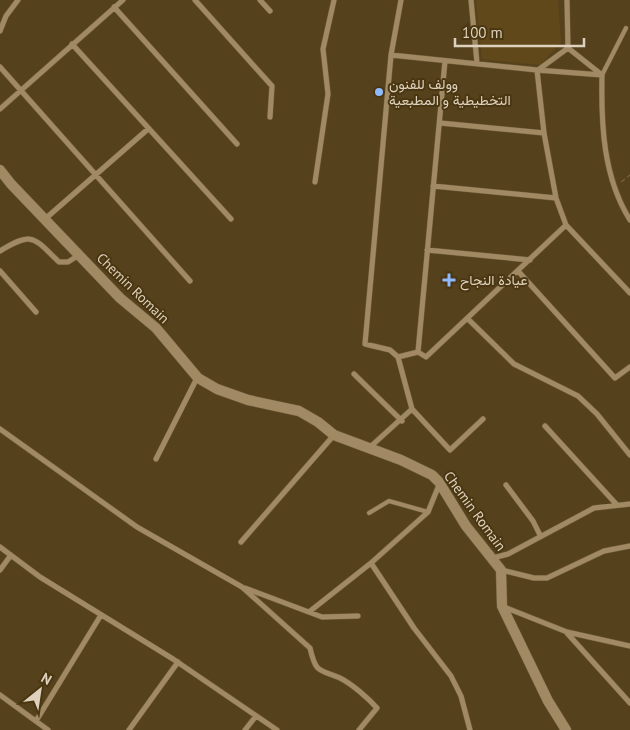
<svg xmlns="http://www.w3.org/2000/svg" width="630" height="730" viewBox="0 0 630 730" font-family="'PT Sans',Vazirmatn,sans-serif">
	<style>
		.built { fill: #60481b }
		.lines { fill: none; stroke-linecap: round; stroke-linejoin: round }
		.lane-casing { stroke: #6e5e3d; stroke-width: 5 }
		.street-casing { stroke: #6e5e3d; stroke-width: 6 }
		.secondary-casing { stroke: #6e5e3d; stroke-width: 11 }
		.path { stroke: #837252; stroke-width: 1; stroke-dasharray: 5 2.5; stroke-linecap: butt }
		.lane { stroke: #a08963; stroke-width: 4 }
		.street { stroke: #a08963; stroke-width: 5 }
		.secondary { stroke: #a08963; stroke-width: 10 }
		.poi-dot { fill: #90b8fd; stroke: #4a3611; stroke-width: 2 }
		.labels { text-anchor: middle; stroke-width: 4; stroke-linejoin: round; paint-order: stroke }
		.poi-label { font-size: 14px; fill: #ded2be; stroke: #4a3611; text-anchor: start }
		.street-label { font-size: 14px; fill: #ded2be; stroke: #4a3611 }
	</style>
	<rect width="100%" height="100%" fill="#55411c"/>
	<path class="built" d="M476,0H558L561,42L540,65L482,59Z"/>
	<g class="lines">
		<g class="lane-casing">
			<path id="lane" d="M602,75L626,28
				M369,513L389,501L428,512"/>
		</g>
		<g class="street-casing">
			<path id="street" d="M195,0L272,86L270,117
				M260,0L270,11
				M401,0L391,55L365,344L390,350L398,357L418,352L426,357L566,225
				M471,0L477,63
				M567,0L568,48L602,75
				M114,7L237,144
				M0,31L6,16L18,0
				M72,44L231,219
				M391,55L537,70L544,133L556,198L566,225L630,293
				M0,67L190,281
				M537,70L602,75
				M538,70L568,48
				M602,75C601,124 603,177 630,220
				M0,109L123,0
				M440,123L544,133
				M315,182L328,94L323,49L334,0
				M433,186L556,198
				M45,219L148,129
				M427,250L530,260
				M0,251C33,231 33,237 59,262H68L79,255
				M0,271L36,312
				M518,271L615,378L630,367
				M468,319L514,364L578,396L597,414L630,455
				M418,352L445,61
				M354,374L402,421
				M412,409L450,450L483,419
				M545,426L617,505
				M0,429L137,527L242,587L310,648C316,674 319,669 340,678C352,684 368,698 377,708L359,730
				M369,448L412,409L398,357
				M156,459L197,378
				M506,485L533,521L540,535
				M241,542L334,435
				M0,547L40,577L173,659L277,730
				M493,558L508,554L594,508L630,504
				M371,563L414,628L451,676L461,696L470,730
				M0,570L11,555
				M501,570L534,578H547L604,551L630,546
				M245,588L322,617L358,616
				M504,607L567,632L630,646
				M309,612L371,563L428,512L439,485
				M567,633L630,703
				M0,695L48,730
				M36,721L101,615
				M129,730L178,662
				M245,730L256,716"/>
		</g>
		<g class="secondary-casing">
			<path id="secondary" d="M0,170L11,184L120,298L156,328L198,378L217,389L248,400L299,411L318,422L334,435L401,460L432,475L439,482L466,526L501,570L502,606L548,701L566,730"/>
		</g>
		<path class="path" d="M621,182L630,175"/>
		<use href="#lane" class="lane"/>
		<use href="#street" class="street"/>
		<use href="#secondary" class="secondary"/>
	</g>
	<g class="poi-dot">
		<circle cx="379" cy="92" r="5"/>
		<path d="M446.5 272.5h5v5h5v5h-5v5h-5v-5h-5v-5h5z"/>
	</g>
	<g class="labels">
		<g class="poi-label">
			<text x="389" y="89">وولف للفنون<tspan x="389" dy="16">التخطيطية و المطبعية</tspan></text>
			<text x="460" y="285">عيادة النجاح</text>
		</g>
		<g class="street-label">
			<text transform="translate(133 288) rotate(44)" y="5">Chemin Romain</text>
			<text transform="translate(475 511) rotate(54)" y="5">Chemin Romain</text>
		</g>
	</g>
	<g transform="translate(40 690) rotate(30)" stroke="#4a3611" stroke-width="4" paint-order="stroke">
	<path d="M0-4L9 19L0 12L-9 19Z" fill="#ded2be"/>
	<text y="-8" font-size="14" font-weight="bold" text-anchor="middle" fill="#ded2be">N</text>
	</g>
	<path d="M455 38v8h129v-8" fill="none" stroke="#ded2be" stroke-width="2.5"/>
	<text x="462" y="38" font-size="15" fill="#ded2be" stroke="#4a3611" stroke-width="4" paint-order="stroke">100 m</text>
</svg>
